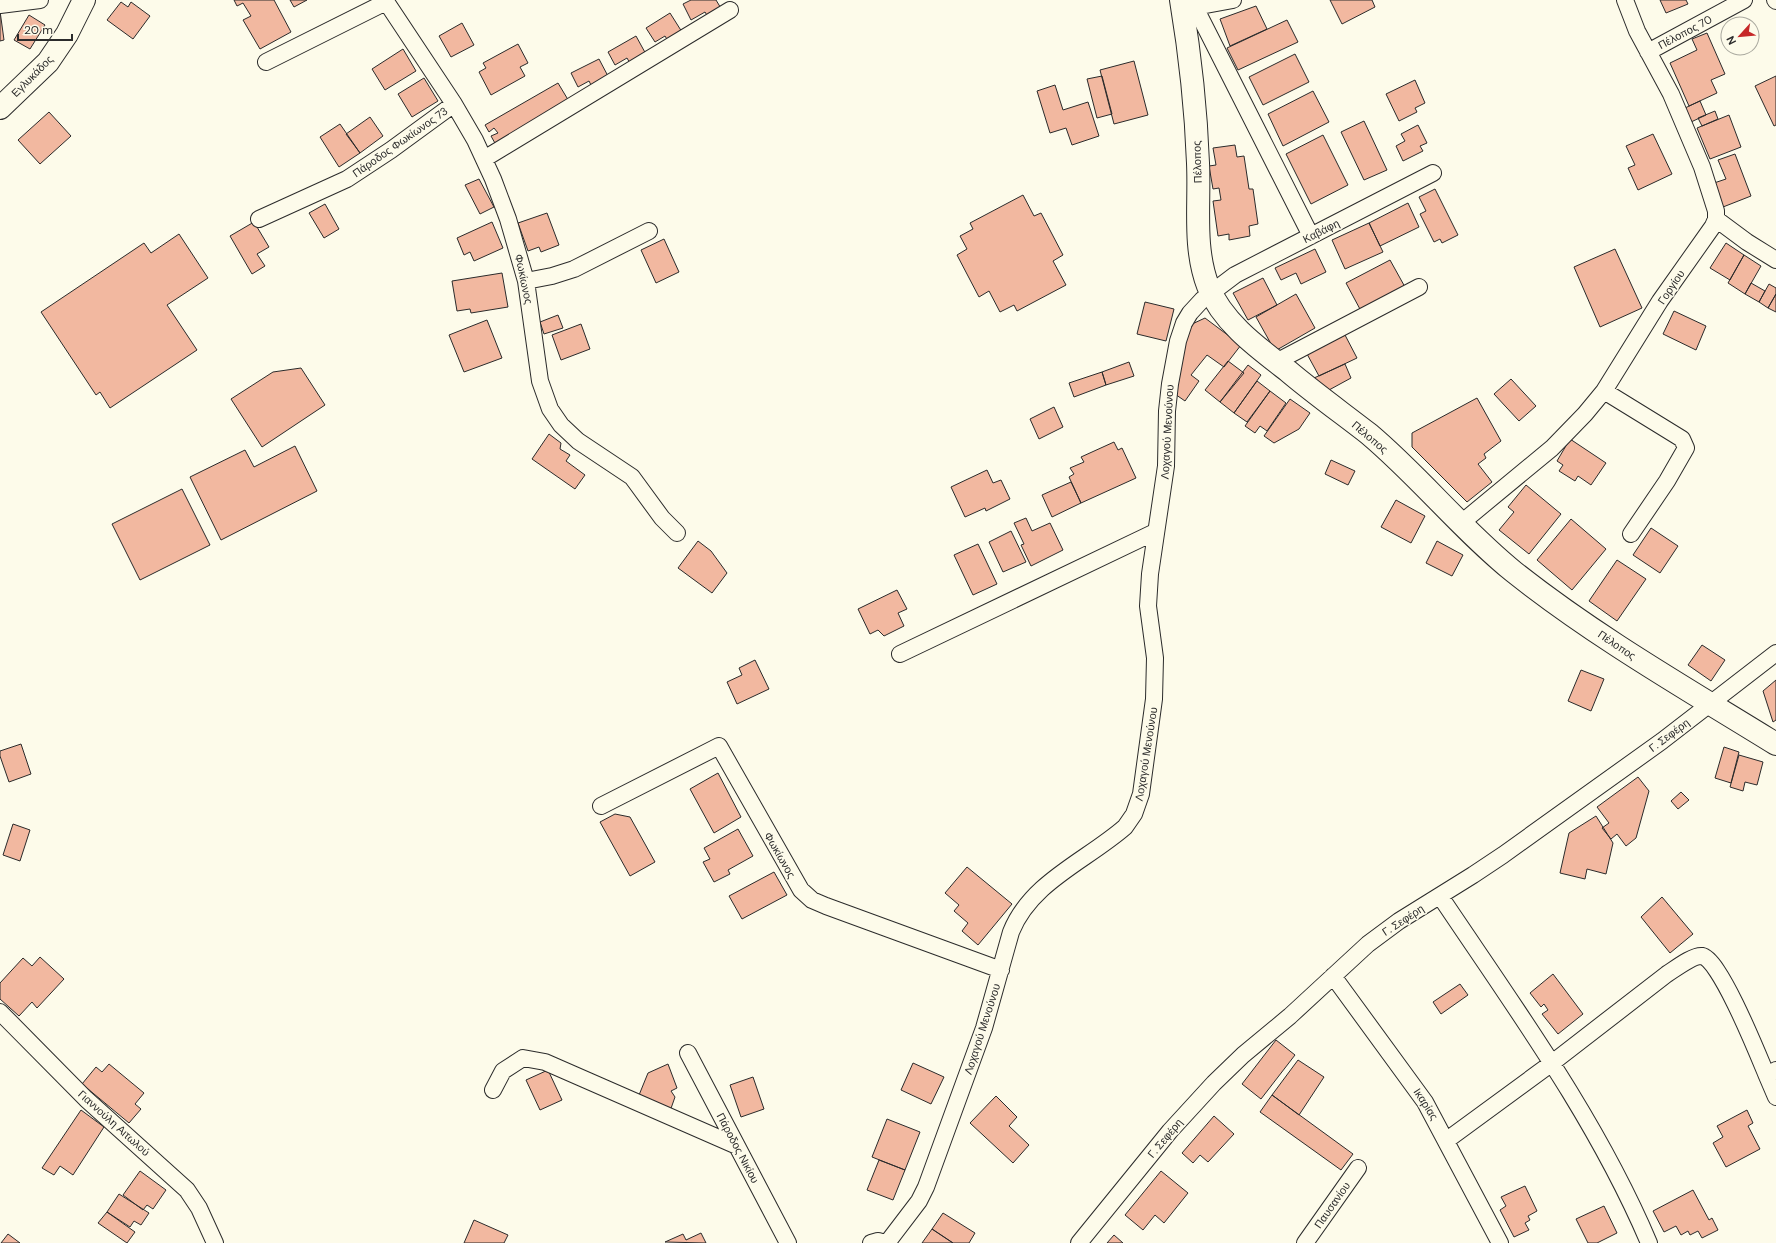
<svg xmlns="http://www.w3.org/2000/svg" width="1776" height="1243" viewBox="0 0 1776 1243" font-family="'DM Sans',sans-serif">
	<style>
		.building { fill: #f2b8a0; stroke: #2b2b2b }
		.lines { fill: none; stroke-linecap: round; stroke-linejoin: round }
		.street-casing { stroke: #2b2b2b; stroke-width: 18 }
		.secondary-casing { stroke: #2b2b2b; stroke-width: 24 }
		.street { stroke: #fdfbea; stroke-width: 16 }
		.secondary { stroke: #fdfbea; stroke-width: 22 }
		.labels { text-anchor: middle; stroke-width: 3; stroke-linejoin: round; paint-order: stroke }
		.street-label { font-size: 11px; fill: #2b2b2b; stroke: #fdfbea }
	</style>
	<rect width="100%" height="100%" fill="#fdfbea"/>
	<path class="building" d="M234,0H274L291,32L260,49L243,20L251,16L243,3L237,6Z
		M290,0H307L294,7Z
		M691,0H716L722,10L708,17L705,12L691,20L683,4Z
		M1330,0H1372L1375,7L1342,24Z
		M1660,0H1686L1688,4L1666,13Z
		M121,2L128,7L131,2L150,16L133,39L107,20Z
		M1256,6L1267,29L1230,46L1220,19Z
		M0,11L4,40L0,41Z
		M670,13L682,32L668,41L665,36L655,42L646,28Z
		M29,15L45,25L30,49L14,40Z
		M1287,20L1298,42L1238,70L1227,48Z
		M462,23L474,45L451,57L439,36Z
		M1707,33L1725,74L1711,80L1717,93L1689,106L1670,63L1697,50L1692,39Z
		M636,36L647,56L631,65L627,58L615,65L608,52Z
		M518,44L528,63L520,67L525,76L491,95L479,72L486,68L483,63Z
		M403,49L416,71L385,90L372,69Z
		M1295,54L1309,82L1263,105L1249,77Z
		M599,59L609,78L592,87L589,81L578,87L571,73Z
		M1134,61L1148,115L1114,124L1100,70Z
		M1102,76L1112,114L1097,118L1087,79Z
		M1776,76V125L1774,126L1755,86Z
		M424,78L438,101L412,117L398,94Z
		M1415,80L1425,103L1415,108L1417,112L1399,121L1386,94Z
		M558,83L570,103L496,145L491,136L498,133L494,128L489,132L485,125Z
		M1055,85L1063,110L1088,102L1099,136L1072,145L1066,128L1050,133L1037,91Z
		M1313,91L1329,122L1283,146L1268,114Z
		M1700,101L1706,115L1691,122L1685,108Z
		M1715,111L1718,119L1702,126L1698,118Z
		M49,112L71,136L40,164L18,140Z
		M1729,115L1741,147L1710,159L1697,128Z
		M370,117L383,136L360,153L346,134Z
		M1364,121L1387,170L1364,180L1341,132Z
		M340,124L360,153L339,167L320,137Z
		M1418,125L1427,143L1420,146L1423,151L1403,161L1396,146L1405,141L1401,134Z
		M1653,134L1672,174L1638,190L1628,168L1635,165L1626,146Z
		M1323,135L1348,185L1311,204L1286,154Z
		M1235,145L1237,157L1244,156L1249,189H1253L1258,224L1249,226L1250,236L1229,240V234L1218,236L1213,201L1221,200L1219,188L1213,189L1209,166L1216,165L1213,148Z
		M1735,154L1751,196L1723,207L1714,183L1726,179L1718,160Z
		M479,179L494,207L480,214L465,185Z
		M1435,189L1458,235L1442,243L1440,239L1434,242L1420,214L1426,211L1419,197Z
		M1023,195L1034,216L1041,213L1063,255L1053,261L1066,285L1017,311L1014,305L1000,312L989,291L979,297L957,255L967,249L960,236L973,229L970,223Z
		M1408,203L1419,227L1380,246L1369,223Z
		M325,204L339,229L324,238L309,213Z
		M547,213L559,245L541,252L539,247L528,251L518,223Z
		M254,222L269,247L257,254L265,266L252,274L230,236Z
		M492,222L503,248L474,261L470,252L464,255L457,238Z
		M1369,223L1383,252L1345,269L1332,240Z
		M179,234L208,278L167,305L197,350L110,408L100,392L96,395L41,312L144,243L151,253Z
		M664,239L679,272L656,283L641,250Z
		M1726,243L1744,255L1730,280L1710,268Z
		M1315,249L1326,272L1301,284L1296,273L1281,280L1275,268Z
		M1615,249L1642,308L1600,327L1574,267Z
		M1744,255L1761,266L1745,294L1728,283Z
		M1390,260L1405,287L1361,311L1346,283Z
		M502,273L508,307L471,313L470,309L457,311L452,281Z
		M1263,278L1277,305L1248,320L1233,293Z
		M1751,283L1765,291L1759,302L1745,294Z
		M1769,284L1776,288V294L1768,308L1759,302Z
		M1296,294L1315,328L1275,351L1256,317Z
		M1776,294V312L1768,308Z
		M1145,302L1174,309L1166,341L1137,334Z
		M1674,311L1706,326L1696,350L1663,334Z
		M558,315L563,328L544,334L540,322Z
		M1205,318L1241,345L1224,367L1207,355L1191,375L1199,381L1185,401L1172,392L1190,325Z
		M487,320L502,358L464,372L449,335Z
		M581,324L590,349L561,360L552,335Z
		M1345,335L1357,358L1319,376L1307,354Z
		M1228,361L1244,373L1220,402L1205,390Z
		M1129,362L1134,376L1106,385L1102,372Z
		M1345,364L1351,378L1329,390L1314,378Z
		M1248,365L1261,375L1234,413L1220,402Z
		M301,368L325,405L262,447L231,399L273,372Z
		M1102,372L1106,385L1074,397L1069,383Z
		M1511,379L1536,406L1519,421L1494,394Z
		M1257,381L1270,391L1247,422L1234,413Z
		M1270,391L1286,403L1267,431L1260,426L1255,433L1245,426Z
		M1477,398L1501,441L1484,454L1486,458L1478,464L1492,482L1467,502L1412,447V433Z
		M1290,399L1310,413L1299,429L1274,443L1264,436Z
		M1054,407L1063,427L1039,439L1030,419Z
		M549,434L561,443L560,449L570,455L566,461L585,475L575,489L532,459Z
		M1570,439L1606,463L1591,485L1578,476L1575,481L1559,471L1563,465L1557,461Z
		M1114,442L1118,450L1122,448L1136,478L1081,503L1069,477L1074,474L1070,468L1084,462L1081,457Z
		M295,446L317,491L221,540L190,477L245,450L254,467Z
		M1331,460L1355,471L1348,485L1325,474Z
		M987,470L993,483L1001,480L1010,499L986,511L985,508L965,517L951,487Z
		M1071,482L1081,503L1052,517L1042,495Z
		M1526,485L1561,514L1529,554L1499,530L1514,512L1508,507Z
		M182,489L210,545L140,580L112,524Z
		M1396,500L1425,516L1411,543L1381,527Z
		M1026,518L1032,531L1050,523L1063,550L1031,566L1021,545L1024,544L1014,523Z
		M1571,519L1606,549L1572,590L1537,560Z
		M1651,528L1678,546L1660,573L1633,555Z
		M1011,531L1026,562L1003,572L989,542Z
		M698,541L711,551L727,573L712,593L678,568Z
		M1437,541L1463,555L1452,576L1426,563Z
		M978,544L997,584L973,595L954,555Z
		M1617,560L1646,579L1617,621L1589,601Z
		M897,590L907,609L898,613L904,626L884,636L878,630L870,634L858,609Z
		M1702,645L1725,660L1711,681L1688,665Z
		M755,660L769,689L737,704L727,682L742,675L739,668Z
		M1581,670L1604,679L1591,711L1568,701Z
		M1776,680V720L1773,722L1763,691Z
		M21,744L31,774L9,782L0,756V751Z
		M1724,747L1739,752L1731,783L1715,778Z
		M1739,755L1763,762L1757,785L1745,782L1743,791L1730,787Z
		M718,773L741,817L714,833L690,789Z
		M1638,777L1649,791L1636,838L1626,846L1617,834L1611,839L1602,828L1609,823L1597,807Z
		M1681,792L1689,800L1678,809L1671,801Z
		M615,814L630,817L655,862L630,876L600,822Z
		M1596,816L1613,843L1606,874L1587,869L1585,879L1560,873L1569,833Z
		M13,824L30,830L20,861L3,855Z
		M738,829L753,856L728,870L730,874L714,882L703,862L710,859L704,848Z
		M967,867L1012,904L978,945L962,931L968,923L954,911L959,905L945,893Z
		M774,872L787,895L742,919L729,896Z
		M1662,897L1693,934L1670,953L1641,917Z
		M40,957L64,979L37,1008L32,1002L19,1016L0,999V983L23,958L32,966Z
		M1553,974L1583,1014L1558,1034L1542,1014L1548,1010L1544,1004L1541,1007L1530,993Z
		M1460,984L1468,995L1441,1014L1433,1002Z
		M1276,1040L1295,1055L1261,1099L1242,1084Z
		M1298,1060L1324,1077L1299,1115L1272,1095Z
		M913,1063L944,1077L931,1104L901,1090Z
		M109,1064L144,1093L135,1104L141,1109L129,1123L82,1084L96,1067L102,1072Z
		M668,1064L677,1088L671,1091L675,1097L669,1114L637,1100L648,1073Z
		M548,1070L562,1100L540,1110L526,1080Z
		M753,1077L764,1109L741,1117L730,1085Z
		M1272,1095L1353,1154L1341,1170L1260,1112Z
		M996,1096L1017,1117L1009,1126L1029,1145L1013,1163L970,1123Z
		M81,1110L104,1127L73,1175L60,1166L54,1175L42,1168Z
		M1747,1110L1753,1123L1748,1126L1760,1149L1726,1167L1713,1143L1723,1137L1717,1126Z
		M1214,1116L1234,1134L1208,1162L1200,1155L1193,1163L1182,1153Z
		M887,1119L920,1132L905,1170L872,1157Z
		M879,1160L905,1170L893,1200L867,1190Z
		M140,1171L166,1190L153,1209L147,1205L143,1210L123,1195Z
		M1161,1171L1188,1193L1164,1223L1155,1215L1143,1230L1125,1215Z
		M1525,1186L1537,1211L1528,1216L1530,1220L1525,1223L1529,1230L1514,1237L1500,1210L1506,1206L1501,1197Z
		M1693,1190L1709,1220L1712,1218L1718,1230L1702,1238L1698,1231L1690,1235L1688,1231L1681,1235L1676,1226L1664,1232L1653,1211Z
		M119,1194L149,1213L141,1225L134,1221L130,1227L107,1212Z
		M1604,1206L1617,1233L1597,1243H1588L1576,1219Z
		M107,1212L135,1232L127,1243L98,1223Z
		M943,1213L975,1233L969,1243H953L932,1229Z
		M474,1220L508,1235L504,1243H464Z
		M932,1229L953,1243H922Z
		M701,1233L706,1243L665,1242L683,1234L686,1240Z
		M8,1234L20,1243H1Z
		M1114,1235L1123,1243H1107Z"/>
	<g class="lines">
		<g class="street-casing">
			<path id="street" d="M385,0L454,104L475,140L493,179L508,219L526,281L540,381L550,409L561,425L578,441L632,477L662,518L677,533
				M1183,0L1195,7L1311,236
				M1775,0L1776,1
				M0,5L40,0
				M1195,7L1233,0
				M1648,52L1744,0
				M266,62L386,2
				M484,159L730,10
				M259,219L347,179L391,150L454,104
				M1716,219L1747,242L1776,260
				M526,281L552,276L574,269L649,231
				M1276,362L1419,287
				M1604,391L1682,439L1686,448L1667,481L1631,534
				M1460,524L1552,448L1585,414L1604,391L1660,301L1713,226L1716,219V211L1702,167L1671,94L1637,31L1625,0
				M900,654L1155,532
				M601,806L719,746L801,890L812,900L826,906L1001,970
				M1440,896C1515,1008 1596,1118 1649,1243
				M1333,976L1425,1102L1500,1243
				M0,1012L86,1099L187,1190L199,1208L215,1243
				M688,1053L788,1243
				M1776,1070L1767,1076L1776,1097
				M493,1090L503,1071L523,1058L545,1062L737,1146
				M1447,1140L1552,1063L1667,974C1675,969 1693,955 1702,956C1720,959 1759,1057 1767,1076
				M871,1243L878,1241L885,1243
				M887,1243L919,1201L926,1187L984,1028L1011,932C1031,882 1086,861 1125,827L1134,814L1141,794L1154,699L1155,658L1148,606L1150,574L1166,466L1167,411L1170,384L1178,341L1184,323L1190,313L1202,300L1235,275L1433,173
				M1079,1243L1170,1131L1214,1083L1243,1055L1290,1016L1368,944L1399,921L1473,875L1503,855L1662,741L1776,653
				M1305,1243L1358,1168"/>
		</g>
		<g class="secondary-casing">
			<path id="secondary" d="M1181,0C1190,54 1196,109 1198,163C1200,204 1193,247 1208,286C1222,322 1258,348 1288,371C1314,393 1342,413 1369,434C1420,477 1462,530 1514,572C1596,637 1687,689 1776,744
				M0,108L48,62L67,34L84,0"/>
		</g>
		<use href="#street" class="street"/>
		<use href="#secondary" class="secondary"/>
	</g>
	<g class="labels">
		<g class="street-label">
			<text transform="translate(1685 32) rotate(-28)" y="4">Πέλοπος 70</text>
			<text transform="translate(32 76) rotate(-45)" y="4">Εγλυκάδος</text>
			<text transform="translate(400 142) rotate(-35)" y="4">Πάροδος Φωκίωνος 73</text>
			<text transform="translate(1197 162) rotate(-92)" y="4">Πέλοπος</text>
			<text transform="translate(1321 231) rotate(-27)" y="4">Καβάφη</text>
			<text transform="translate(524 279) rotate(78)" y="4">Φωκίωνος</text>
			<text transform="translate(1671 287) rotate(-56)" y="4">Γοργίου</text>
			<text transform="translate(1167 432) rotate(-87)" y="4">Λοχαγού Μενούνου</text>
			<text transform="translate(1370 437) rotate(40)" y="4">Πέλοπος</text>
			<text transform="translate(1617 645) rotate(34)" y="4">Πέλοπος</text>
			<text transform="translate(1669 735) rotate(-37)" y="4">Γ. Σεφέρη</text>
			<text transform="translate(1146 754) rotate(-81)" y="4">Λοχαγού Μενούνου</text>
			<text transform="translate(780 855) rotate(60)" y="4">Φωκίωνος</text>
			<text transform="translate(1403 920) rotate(-33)" y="4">Γ. Σεφέρη</text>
			<text transform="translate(982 1029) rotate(-72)" y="4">Λοχαγού Μενούνου</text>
			<text transform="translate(1426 1104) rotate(57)" y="4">Ικαρίας</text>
			<text transform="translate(114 1123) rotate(42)" y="4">Γιαννούλη Αιτωλού</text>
			<text transform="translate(1165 1138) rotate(-50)" y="4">Γ. Σεφέρη</text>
			<text transform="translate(738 1148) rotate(62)" y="4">Πάροδος Νικίου</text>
			<text transform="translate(1332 1205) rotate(-55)" y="4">Παυσανίου</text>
		</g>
	</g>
	<g transform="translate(1740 36) rotate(243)"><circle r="19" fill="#fdfbea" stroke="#a9a89e"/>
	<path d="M0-3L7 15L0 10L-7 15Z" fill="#c62828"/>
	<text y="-6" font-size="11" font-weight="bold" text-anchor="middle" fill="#2b2b2b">N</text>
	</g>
	<path d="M18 34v6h54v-6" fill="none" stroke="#2b2b2b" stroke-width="2"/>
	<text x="24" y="34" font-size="12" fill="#2b2b2b" stroke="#fdfbea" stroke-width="3" paint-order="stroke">20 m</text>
</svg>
